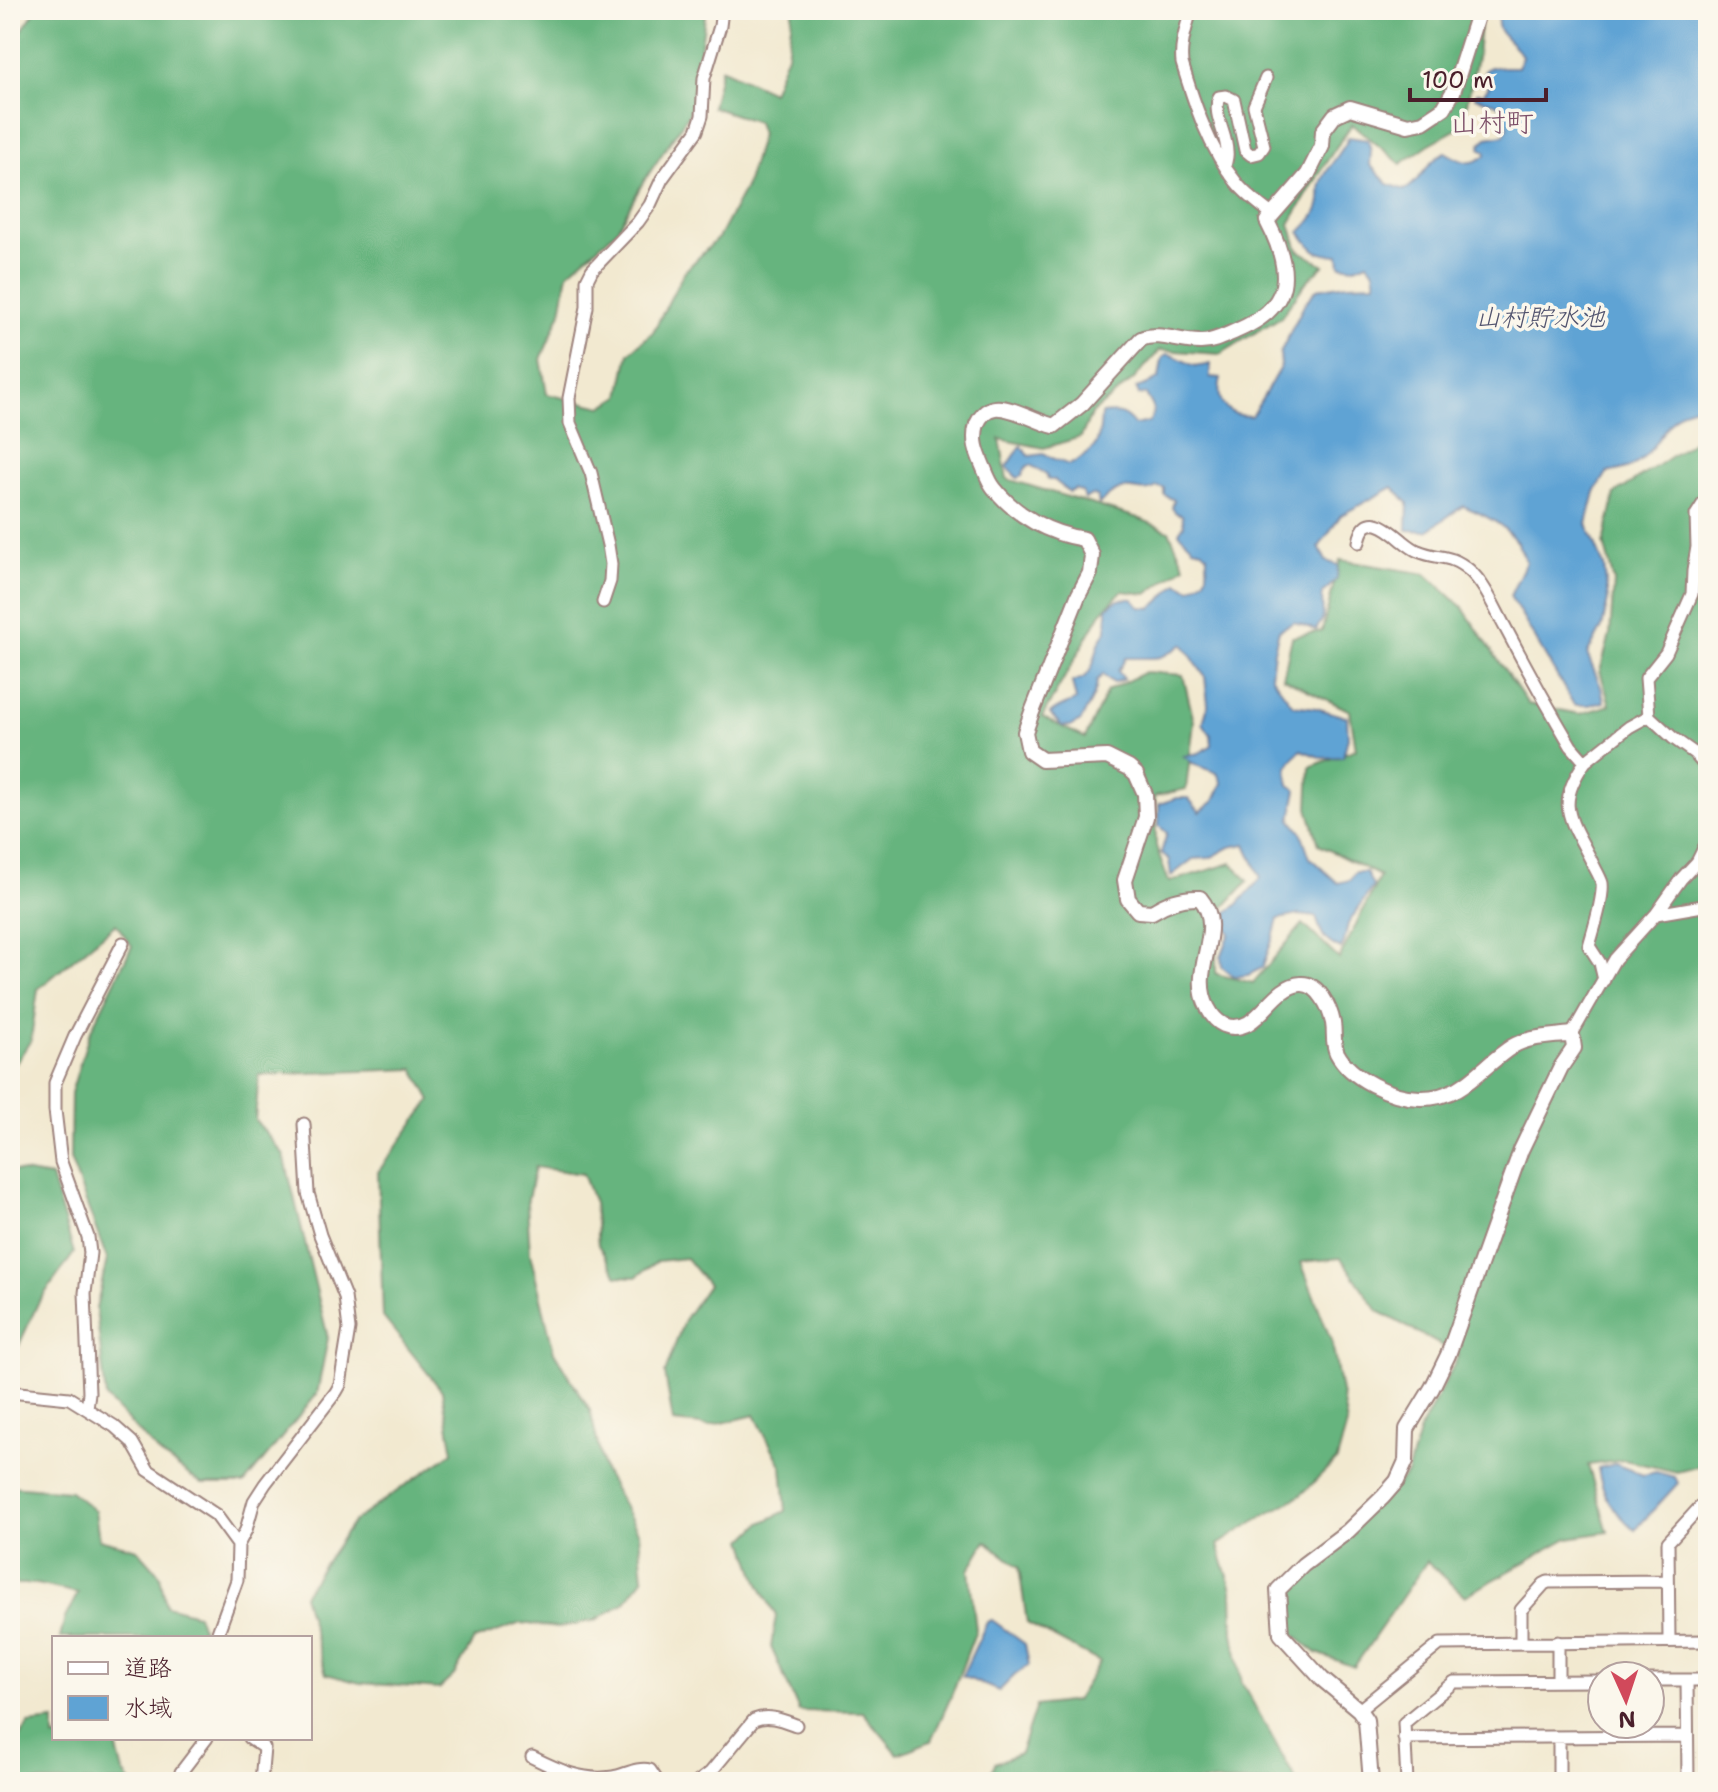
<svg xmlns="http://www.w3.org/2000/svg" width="1718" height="1792" viewBox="0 0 1718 1792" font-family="'Shantell Sans','Klee One',sans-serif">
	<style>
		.forest { fill: #66b47e; stroke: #586a54; stroke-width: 2 }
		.water { fill: #5fa3d4; stroke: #546180; stroke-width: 2 }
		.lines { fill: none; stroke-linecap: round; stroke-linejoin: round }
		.minor-casing { stroke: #9e847e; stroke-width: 15 }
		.tertiary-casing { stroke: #9e847e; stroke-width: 18 }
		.minor { stroke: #fff; stroke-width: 11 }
		.tertiary { stroke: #fff; stroke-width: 14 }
		.labels { text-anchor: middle; stroke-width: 7; stroke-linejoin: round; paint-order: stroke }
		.water-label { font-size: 26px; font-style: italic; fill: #52546f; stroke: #fbf7ec }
		.quarter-label { font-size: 28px; fill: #7d5069; stroke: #fbf7ec }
	</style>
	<rect width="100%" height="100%" fill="#fbf7ec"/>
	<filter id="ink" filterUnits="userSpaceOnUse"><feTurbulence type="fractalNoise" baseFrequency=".0125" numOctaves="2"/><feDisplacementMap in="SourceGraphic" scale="16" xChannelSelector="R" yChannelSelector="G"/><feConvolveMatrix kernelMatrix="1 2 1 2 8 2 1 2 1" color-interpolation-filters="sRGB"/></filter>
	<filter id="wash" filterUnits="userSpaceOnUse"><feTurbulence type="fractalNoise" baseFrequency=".006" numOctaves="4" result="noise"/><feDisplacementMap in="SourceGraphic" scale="32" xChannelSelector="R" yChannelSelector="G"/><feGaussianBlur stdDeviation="1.8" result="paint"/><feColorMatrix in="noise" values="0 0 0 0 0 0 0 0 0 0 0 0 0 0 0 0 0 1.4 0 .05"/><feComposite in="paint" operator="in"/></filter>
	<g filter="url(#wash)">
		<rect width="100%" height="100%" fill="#f2e9d0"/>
		<path class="forest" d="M36,10H706L692,109L642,184L616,231L568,273L561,312L541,359L547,394L602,407L620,396L629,353L653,332L684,272L719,237L746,186L761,134L757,122L712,107L721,68L772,92L787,54L793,10H1481L1477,57L1462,126L1428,145L1401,164L1352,124L1325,164L1290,224L1298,250L1324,265L1307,281L1281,317L1220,354L1160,350L1133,380L1092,413L1081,437L1044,448L1000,439L1007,479L1138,518L1169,531L1185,566L1147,594L1122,591L1101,613L1042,717L1085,738L1107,691L1145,672L1183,675L1194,722L1186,789L1155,796L1156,846L1169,882L1232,863L1248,881L1216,916V974L1253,983L1303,924L1339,959L1380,876L1319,845L1308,808L1310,767L1356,749L1350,711L1283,678L1292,637L1322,631L1340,560L1426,574L1462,607L1528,704L1580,714L1610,705L1600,671L1610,635L1614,582L1604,543L1615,494L1704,434L1708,435V1464L1677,1472L1624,1460L1588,1465L1608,1532L1568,1538L1465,1596L1427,1561L1354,1667L1317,1653L1289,1631V1585L1407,1474L1420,1430L1459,1355L1378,1311L1341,1258L1301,1262L1332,1343L1347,1424L1337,1460L1301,1495L1255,1521L1218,1545L1232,1589L1233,1633L1242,1683L1297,1782H987L995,1763L1020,1753L1036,1706L1075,1701L1100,1662L1027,1623L1019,1567L986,1541L969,1570L976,1630L950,1699L931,1741L898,1754L863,1712L799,1711L771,1647L776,1616L759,1584L744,1540L761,1523L786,1511L782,1467L755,1415L710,1426L673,1422L665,1373L684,1320L708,1285L686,1258L658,1261L636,1277L617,1276L598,1245L594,1203L583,1174L535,1167L527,1203L530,1253L554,1352L590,1410L604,1471L639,1533L643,1579L624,1603L596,1620L557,1628L521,1623L474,1640L454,1675L439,1689L360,1683L326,1674L303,1595L353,1522L453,1452L442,1391L383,1317L378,1172L431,1100L414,1069L259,1075L255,1120L284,1155L328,1338L317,1394L244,1484H202L161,1455L106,1398L96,1309L107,1259L70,1159L71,1093L89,1034L132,946L116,924L38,989L31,1040L10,1072V76L17,72L20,33Z
			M10,1170L51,1177L74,1253L38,1303L10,1365Z
			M10,1486L70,1491L95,1511L99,1539L137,1549L160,1575L166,1606L197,1614L205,1638H60L65,1618L78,1593L36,1584H10Z
			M54,1721V1738H114L123,1772L131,1782H10V1751L29,1724Z"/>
		<path class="water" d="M1501,10H1708V407C1668,398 1661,452 1632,466C1624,470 1615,471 1607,473L1595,492L1587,524L1604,566L1608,600L1602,628L1587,654L1601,687L1604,702L1589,705H1574L1510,596L1526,562C1516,530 1493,518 1463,506L1427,531L1407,530L1408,503L1393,487L1341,515L1319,547L1326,561L1338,565L1337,579L1322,594L1323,618L1316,630L1294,622L1279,630L1274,651L1271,676L1293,705L1316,708L1347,717L1348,738L1343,757L1322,758L1301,750C1288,763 1285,766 1289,785L1297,790L1291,819L1301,832L1310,858L1338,883L1350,880L1355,872H1366L1373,886L1348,924L1344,942L1341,949C1323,941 1322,935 1316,917L1299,915L1278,919L1273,938L1262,968L1248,975L1234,977L1222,967L1221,957L1230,933L1226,927L1220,924L1222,916L1238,904L1261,878L1246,844L1230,847L1210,858L1193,859L1171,876L1169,860L1161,853L1167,833L1159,826V804L1177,798H1188L1200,812L1214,801L1222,783L1217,773L1192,763L1184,756L1199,753L1212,745L1211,735L1203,723L1208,705L1205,677L1183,644C1157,663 1157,657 1126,658L1118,671L1124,679L1113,683L1103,674L1097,681C1097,695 1086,708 1081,721L1071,726H1062L1050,714C1057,707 1067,705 1076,700L1072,682C1077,680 1082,679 1086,676C1098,664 1094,643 1107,631V608C1115,600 1122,598 1133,599L1140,607L1151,608C1162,601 1168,591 1178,583L1190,589C1204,581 1209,579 1207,563C1206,551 1210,559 1203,550L1193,548C1189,541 1182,538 1179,532L1184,525L1182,515L1176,513L1172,508L1174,500L1164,495V488L1157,487C1145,495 1136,487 1123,489C1114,490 1106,498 1099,504L1097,496L1091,495L1085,499L1082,492L1075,489L1069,492L1054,480H1048L1046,474L1030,465L1026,467L1022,476L1017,478L1007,467L1021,446L1030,456L1043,454L1069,465C1096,451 1100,445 1101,414C1116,412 1124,412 1134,425L1149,422C1158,408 1152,407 1146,394L1139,395L1136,388L1151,383L1159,378L1162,359L1167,354C1185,357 1189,371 1210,364V377L1221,378C1215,403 1226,416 1251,416C1263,400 1270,383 1281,366L1280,353L1305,303L1317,289L1346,284L1375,283C1376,274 1374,269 1367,262L1355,267L1340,265L1339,255C1315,255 1313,250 1300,232C1309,224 1319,212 1320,200C1321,194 1319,188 1322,181C1328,165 1342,153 1349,137L1368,140L1371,151L1370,165L1388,184L1405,190C1422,180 1426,162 1445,152C1461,161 1470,168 1486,155L1485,151L1480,148L1481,143L1487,138L1504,135L1508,127C1506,123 1506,118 1505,114C1501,102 1486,100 1475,97L1476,93H1484L1489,86L1484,81L1485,70L1491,67H1518L1522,56C1513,39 1489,34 1501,10Z
			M1615,1464L1643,1475L1656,1472L1675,1477L1678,1483L1635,1530C1614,1511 1602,1497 1598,1468Z
			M992,1620L1025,1644L1029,1665L1015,1675L999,1691L962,1676L987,1622Z"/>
	</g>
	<g filter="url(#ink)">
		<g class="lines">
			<g class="minor-casing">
				<path id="minor" d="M1191,10C1186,28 1180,45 1182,63C1194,103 1209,149 1236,182C1246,195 1260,205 1273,215
					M1225,166C1226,161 1228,157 1227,152C1227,133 1212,115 1219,97L1226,96L1234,100L1245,150L1251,155L1259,153L1264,146L1254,106L1266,78
					M1708,496L1696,515L1697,547L1693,571L1692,594L1666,653L1646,678L1649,716L1673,738L1694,753L1708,769
					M1359,542C1365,509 1388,528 1403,541C1408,545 1413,549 1418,551C1439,560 1449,553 1469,570C1485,584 1495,609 1505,627C1526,667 1548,707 1571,746L1585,762L1629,727L1649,716
					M603,602L610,581L611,564L608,545L591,473L570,423L569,398L587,307V280L592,270L638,222L650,205L662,179L697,131L702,116L704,78L720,26L722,10
					M1585,762C1555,805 1570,818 1591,860C1594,867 1600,876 1602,883C1604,898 1593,931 1589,946L1600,963L1604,980
					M1656,914L1708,905
					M1572,1034L1615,959L1656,914L1681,879L1697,862L1708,840
					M10,1392L69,1398L114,1426L132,1442L148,1470L216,1515L238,1545
					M87,1408L89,1393L85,1293L90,1253L88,1237L61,1162L55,1110V1083L75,1036L123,943
					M216,1638L237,1580L238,1545L246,1530L254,1501L265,1484L336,1392L340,1385L349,1329L345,1297L320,1235L308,1193L304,1124
					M1669,1641L1668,1542L1699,1508H1708
					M1521,1642V1610L1544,1584L1548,1582L1668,1581
					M1558,1642V1681
					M1650,1680H1708
					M1687,1680L1688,1782
					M1359,1710L1440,1644L1708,1641
					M1559,1737V1782
					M249,1738L264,1748L261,1782
					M1404,1738L1687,1736
					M532,1757C558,1770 583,1782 613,1777C625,1775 637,1767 650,1770L658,1782
					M180,1782L181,1772L207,1738
					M698,1782L710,1773L754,1720C768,1714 782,1720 796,1725
					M742,1782H751
					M1407,1782L1404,1723L1454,1682L1602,1681"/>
			</g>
			<g class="tertiary-casing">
				<path id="tertiary" d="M1371,1782L1366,1720L1359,1710L1322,1679L1281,1634L1278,1590L1303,1565L1348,1531L1383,1497L1397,1481L1406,1461L1407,1429L1432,1388L1448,1355L1521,1150L1561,1067L1574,1048L1572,1034C1553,1037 1530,1036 1513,1046C1481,1066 1464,1099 1420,1098C1392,1098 1350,1078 1337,1053C1332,1042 1335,1034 1333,1023C1330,1008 1319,983 1301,984C1270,986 1258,1038 1224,1025C1217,1022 1212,1016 1208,1008C1187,969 1228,931 1200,898C1182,897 1167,902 1152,912L1138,911L1128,899L1125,880L1146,817L1145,794L1136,774L1129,768L1107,757L1042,760L1029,751L1025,732L1032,712L1078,596L1090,573L1092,555L1084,539C1050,534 1016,516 994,488C989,482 986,473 983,466C977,452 972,440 977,424C980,417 986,409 995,408C1011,406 1037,422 1054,426L1082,404L1141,339C1157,331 1182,343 1201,342C1213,342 1224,336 1236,331C1294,307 1293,271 1267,221L1308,174L1322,146L1323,131L1335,115L1350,108L1408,125L1423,122L1444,108L1453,92L1479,10"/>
			</g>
			<use href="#minor" class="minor"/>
			<use href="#tertiary" class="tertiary"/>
		</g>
	</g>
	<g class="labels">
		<g class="water-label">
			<text x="1540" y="326">山村貯水池</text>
		</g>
		<g class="quarter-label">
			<text x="1492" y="132">山村町</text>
		</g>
	</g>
	<rect width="1718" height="1792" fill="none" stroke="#fbf7ec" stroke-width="40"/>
	<rect x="52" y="1636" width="260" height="104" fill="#fbf7ec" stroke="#b4a19f" stroke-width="2"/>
	<rect x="68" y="1662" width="40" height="12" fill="#ffffff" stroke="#b4a19f" stroke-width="2"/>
	<text x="124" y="1676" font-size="24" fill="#4a1f2b">道路</text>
	<rect x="68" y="1696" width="40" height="24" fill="#5fa3d4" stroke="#b4a19f" stroke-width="2"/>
	<text x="124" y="1716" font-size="24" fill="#4a1f2b">水域</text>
	<g transform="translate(1626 1700) rotate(177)"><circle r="38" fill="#fbf7ec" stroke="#b4a19f" stroke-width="2"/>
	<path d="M0-6L14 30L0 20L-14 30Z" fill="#d1495b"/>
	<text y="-12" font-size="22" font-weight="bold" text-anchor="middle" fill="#4a1f2b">N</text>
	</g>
	<path d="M1410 88v12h136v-12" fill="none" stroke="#4a1f2b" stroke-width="4"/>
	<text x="1422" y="88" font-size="24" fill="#4a1f2b" stroke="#fbf7ec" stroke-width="6" paint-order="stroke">100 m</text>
</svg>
